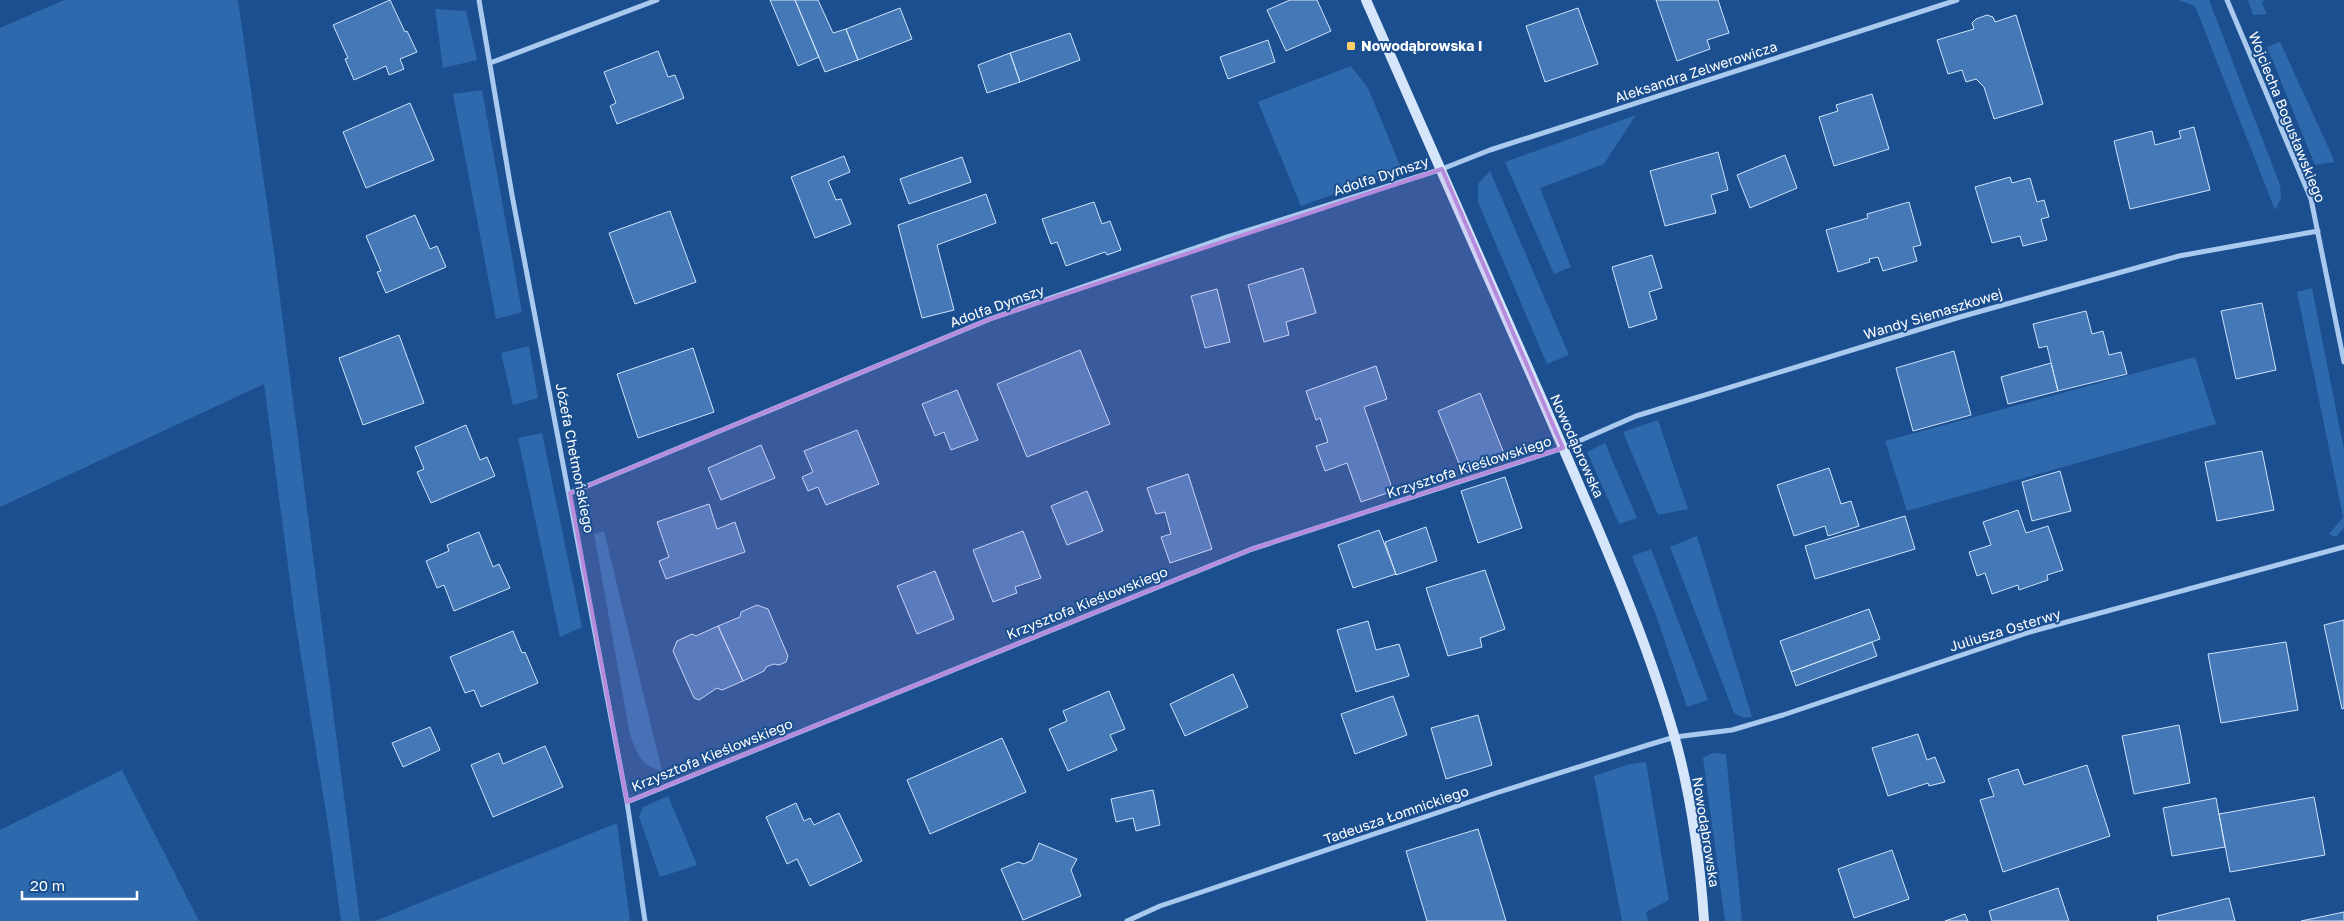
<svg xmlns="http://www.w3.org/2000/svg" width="2344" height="921" viewBox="0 0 2344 921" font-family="'Golos Text',sans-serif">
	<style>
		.green { fill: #2e69ad }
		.building { fill: #4478b7; stroke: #cfe3fa }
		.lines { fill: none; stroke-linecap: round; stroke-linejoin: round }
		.street { stroke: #a9c9ee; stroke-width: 5 }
		.secondary { stroke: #d6e6fa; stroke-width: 10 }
		.marked { fill: #b68bdc; fill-opacity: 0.2; stroke: #b68bdc; stroke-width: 4; stroke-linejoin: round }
		.poi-dot { fill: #ffd166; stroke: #1b4f8f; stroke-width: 2 }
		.labels { text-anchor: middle; stroke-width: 4; stroke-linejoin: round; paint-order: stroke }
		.poi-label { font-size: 14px; font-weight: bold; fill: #fff; stroke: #1b4f8f; text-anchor: start }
		.street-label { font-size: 14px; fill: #fff; stroke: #1b4f8f }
	</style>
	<rect width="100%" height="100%" fill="#1b4f8f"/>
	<path class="green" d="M64,0H238L274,252L360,921H341L330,838L295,619L264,384L0,507V28Z
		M2178,0H2209L2280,185L2281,198L2275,210L2195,6Z
		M2248,0H2264L2262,3L2267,14L2253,15Z
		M435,9L466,11L477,60L443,68Z
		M2280,42L2335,162L2315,165L2267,47Z
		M1351,66L1368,88L1402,170L1301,206L1258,102Z
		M482,90L522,312L496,319L453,94Z
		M1636,115L1604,164L1540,188L1571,267L1554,274L1505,162Z
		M1490,171L1569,355L1547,364L1478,202V184Z
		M2312,288L2344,450V528L2336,537L2329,534L2343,517L2297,292Z
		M529,346L538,398L513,405L501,353Z
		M2195,357L2216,424L1907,511L1885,441Z
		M1658,420L1688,509L1658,515L1623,432Z
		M542,433L582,627L560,637L518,438Z
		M1605,443L1637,518L1619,524L1587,452Z
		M604,531L662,771C640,766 638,754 630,735L594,534Z
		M1697,536L1752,717L1744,718L1734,713L1670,547Z
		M1651,549L1708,700L1687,707L1657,618L1632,556Z
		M1713,753L1726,754L1742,921H1725L1703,758Z
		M1646,762L1669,900L1646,912L1648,921H1622L1594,776L1630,764Z
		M122,770L199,921H0V830Z
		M668,796L697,865L660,877L639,817L643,807Z
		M617,823L630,921H375Z"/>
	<path class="building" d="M390,0L405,32L407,31L417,52L400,59L404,69L389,75L386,66L354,80L345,59L348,58L333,25Z
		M770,0H795L819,57L798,66Z
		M795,0H818L833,33L846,29L858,60L825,72Z
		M1290,0H1317L1331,31L1286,51L1267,10Z
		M1656,0H1718L1729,33L1707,40L1710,49L1677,61Z
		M900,8L912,39L858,60L846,29Z
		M1578,8L1598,64L1545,82L1526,26Z
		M1987,15L1993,17L1995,22L2016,15L2043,104L1994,119L1984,87L1976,79L1966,82L1962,70L1948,74L1937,40L1974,29L1972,23L1976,19Z
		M1070,33L1080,60L1020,82L1010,53Z
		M1268,40L1275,62L1228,79L1220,57Z
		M658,51L668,77L675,75L684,98L617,124L610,106L616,103L604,72Z
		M1010,53L1020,82L987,93L978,65Z
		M1872,94L1889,149L1834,166L1819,117L1838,111L1836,105Z
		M410,103L434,160L366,188L343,132Z
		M2194,127L2210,190L2130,209L2114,141L2152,131L2155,145L2181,138L2179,131Z
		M1718,152L1728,190L1711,195L1716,213L1665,226L1650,171Z
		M1785,155L1797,188L1750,208L1737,175Z
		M844,156L850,172L828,181L836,200L841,199L851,224L815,238L791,177Z
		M962,157L971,182L909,204L900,179Z
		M2010,177L2012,183L2030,178L2037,202L2044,200L2049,217L2041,219L2047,240L2023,246L2020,236L1992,243L1975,187Z
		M986,194L996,223L937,245L954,310L922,318L898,225Z
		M1094,202L1102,224L1110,221L1121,250L1107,255L1105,252L1066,266L1057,242L1051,244L1042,219Z
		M1909,202L1921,245L1913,247L1917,261L1883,271L1878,257L1869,259L1870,262L1838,272L1826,230L1868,218L1867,214Z
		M670,211L696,282L635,304L609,233Z
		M415,215L430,249L437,246L446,267L386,293L377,272L381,271L366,236Z
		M1652,255L1662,288L1649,292L1657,319L1629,328L1612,267Z
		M1303,268L1316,313L1286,322L1289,335L1264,342L1248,285Z
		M1217,289L1230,342L1205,348L1191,296Z
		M2262,303L2276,370L2236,379L2221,311Z
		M2086,311L2092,334L2103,331L2109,355L2121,352L2127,374L2058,391L2047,346L2039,348L2033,324Z
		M399,335L424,403L363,425L339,358Z
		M693,348L714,412L638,438L617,374Z
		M1080,350L1110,424L1027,457L997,384Z
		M1954,351L1971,415L1913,431L1896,368Z
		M2051,363L2058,391L2008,404L2001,377Z
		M1376,366L1387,399L1364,407L1393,491L1361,502L1347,463L1325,471L1316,446L1328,442L1320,418L1316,420L1306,391Z
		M957,390L978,440L951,450L944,432L935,436L922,404Z
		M1480,393L1505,456L1462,471L1438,411Z
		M466,425L480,460L487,457L495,476L431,503L417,472L424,469L415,447Z
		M857,430L879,484L826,505L818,487L808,491L802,477L813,472L804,451Z
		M761,445L775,478L721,500L708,468Z
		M2262,451L2274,510L2217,521L2205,462Z
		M1829,468L1841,504L1851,501L1859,526L1828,536L1825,526L1794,536L1777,485Z
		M2060,471L2071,511L2032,521L2022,482Z
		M1188,474L1212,549L1170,563L1161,537L1171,534L1165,512L1156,514L1147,488Z
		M1505,477L1522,528L1478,543L1461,491Z
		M1087,491L1103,531L1067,545L1051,506Z
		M709,504L717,529L735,522L745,552L666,579L659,561L669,557L657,522Z
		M2018,510L2026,533L2048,526L2063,570L2047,575L2048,580L2019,590L2018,585L1992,594L1985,573L1977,576L1969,552L1991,545L1983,522Z
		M1905,516L1915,549L1815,579L1805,546Z
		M1426,527L1437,561L1396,575L1385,542Z
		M1379,530L1396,574L1353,588L1338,545Z
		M1023,531L1041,578L1015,587L1017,593L993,602L973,550Z
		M479,532L493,567L499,564L510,588L454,611L444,585L437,588L426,561L449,551L447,545Z
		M1485,570L1505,629L1480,638L1482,647L1448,656L1426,588Z
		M935,571L954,619L917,634L897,586Z
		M757,605L768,609L788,656L786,662L779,665L774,664L766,667L764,671L743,681L718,626L740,617L741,612Z
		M1869,609L1880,639L1791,672L1780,641Z
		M2344,620V708L2342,709L2324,625Z
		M1368,621L1376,650L1399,644L1409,676L1356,692L1337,630Z
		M718,626L743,681L722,690L717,688L699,700L694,698L673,651L677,641L692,634L696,636Z
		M513,631L522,653L525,652L538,683L481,707L474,690L465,693L450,657Z
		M1872,642L1877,656L1796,686L1791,672Z
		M2286,642L2298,710L2221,723L2208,654Z
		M1233,674L1248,707L1185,736L1170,704Z
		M1109,691L1125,729L1110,735L1117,750L1068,771L1049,729L1067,721L1063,711Z
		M1393,696L1407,735L1355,754L1341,714Z
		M1478,715L1492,765L1446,779L1431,728Z
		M2179,725L2190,783L2134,794L2122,736Z
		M430,727L440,750L403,767L392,743Z
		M1918,734L1927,760L1935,757L1945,782L1929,786L1928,783L1888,796L1872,748Z
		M1002,738L1026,792L930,834L907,780Z
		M545,746L563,787L493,817L471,765L499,753L503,764Z
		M2087,765L2110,836L2003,872L1980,800L1994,796L1988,779L2018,769L2024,785Z
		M1153,790L1160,825L1136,831L1133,818L1116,822L1111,799Z
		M2314,797L2325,855L2230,872L2219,814Z
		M2216,798L2225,847L2172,856L2163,808Z
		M796,803L804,821L810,818L814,825L839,813L862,861L810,886L797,859L787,864L766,817Z
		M1478,829L1506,921H1427L1406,851Z
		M1039,843L1077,859L1071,870L1081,896L1023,920L1001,869L1018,862L1024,864L1032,860Z
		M1892,850L1909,899L1854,918L1838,869Z
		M2058,888L2069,921H1992L1989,911Z
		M2229,898L2235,921H2158L2157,916Z
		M2344,912V921H2301Z
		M1965,914L1968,921H1945Z"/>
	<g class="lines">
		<path class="street" d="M479,0L512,195L627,802L645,921
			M2227,0L2311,199L2344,362
			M490,63L657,0
			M570,493L990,319L1221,239L1442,169L1490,150L1957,0
			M627,802L1252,549L1563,448L1636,416L1960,317L2179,256L2318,231
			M1127,921L1160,906L1496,793L1648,745L1675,737L1732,730L1783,715L2030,632L2344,547"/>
		<path class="secondary" d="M1366,0C1426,134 1485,269 1544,404C1591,513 1641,621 1674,735C1691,795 1700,859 1704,921"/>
	</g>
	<path class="marked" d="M1442,169L1563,448L1252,549L627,802L570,493L990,319Z"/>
	<rect class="poi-dot" x="1346" y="41" width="10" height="10" rx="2.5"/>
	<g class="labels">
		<g class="poi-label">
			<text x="1361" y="51">Nowodąbrowska I</text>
		</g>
		<g class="street-label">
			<text transform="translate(1696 72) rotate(-18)" y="5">Aleksandra Zelwerowicza</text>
			<text transform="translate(2287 117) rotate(68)" y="5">Wojciecha Bogusławskiego</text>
			<text transform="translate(1381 176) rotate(-18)" y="5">Adolfa Dymszy</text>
			<text transform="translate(997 306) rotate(-20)" y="5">Adolfa Dymszy</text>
			<text transform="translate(1933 314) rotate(-17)" y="5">Wandy Siemaszkowej</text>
			<text transform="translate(1577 446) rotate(66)" y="5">Nowodąbrowska</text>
			<text transform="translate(575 458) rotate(79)" y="5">Józefa Chełmońskiego</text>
			<text transform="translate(1469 467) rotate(-18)" y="5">Krzysztofa Kieślowskiego</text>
			<text transform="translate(1087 603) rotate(-22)" y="5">Krzysztofa Kieślowskiego</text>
			<text transform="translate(2005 630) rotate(-17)" y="5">Juliusza Osterwy</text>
			<text transform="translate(712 755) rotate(-22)" y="5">Krzysztofa Kieślowskiego</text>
			<text transform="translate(1396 815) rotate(-19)" y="5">Tadeusza Łomnickiego</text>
			<text transform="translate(1706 832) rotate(81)" y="5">Nowodąbrowska</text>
		</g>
	</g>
	<path d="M22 891v8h115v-8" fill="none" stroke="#ffffff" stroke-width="2.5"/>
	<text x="30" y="891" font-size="15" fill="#ffffff" stroke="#1b4f8f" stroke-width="4" paint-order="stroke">20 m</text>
</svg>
